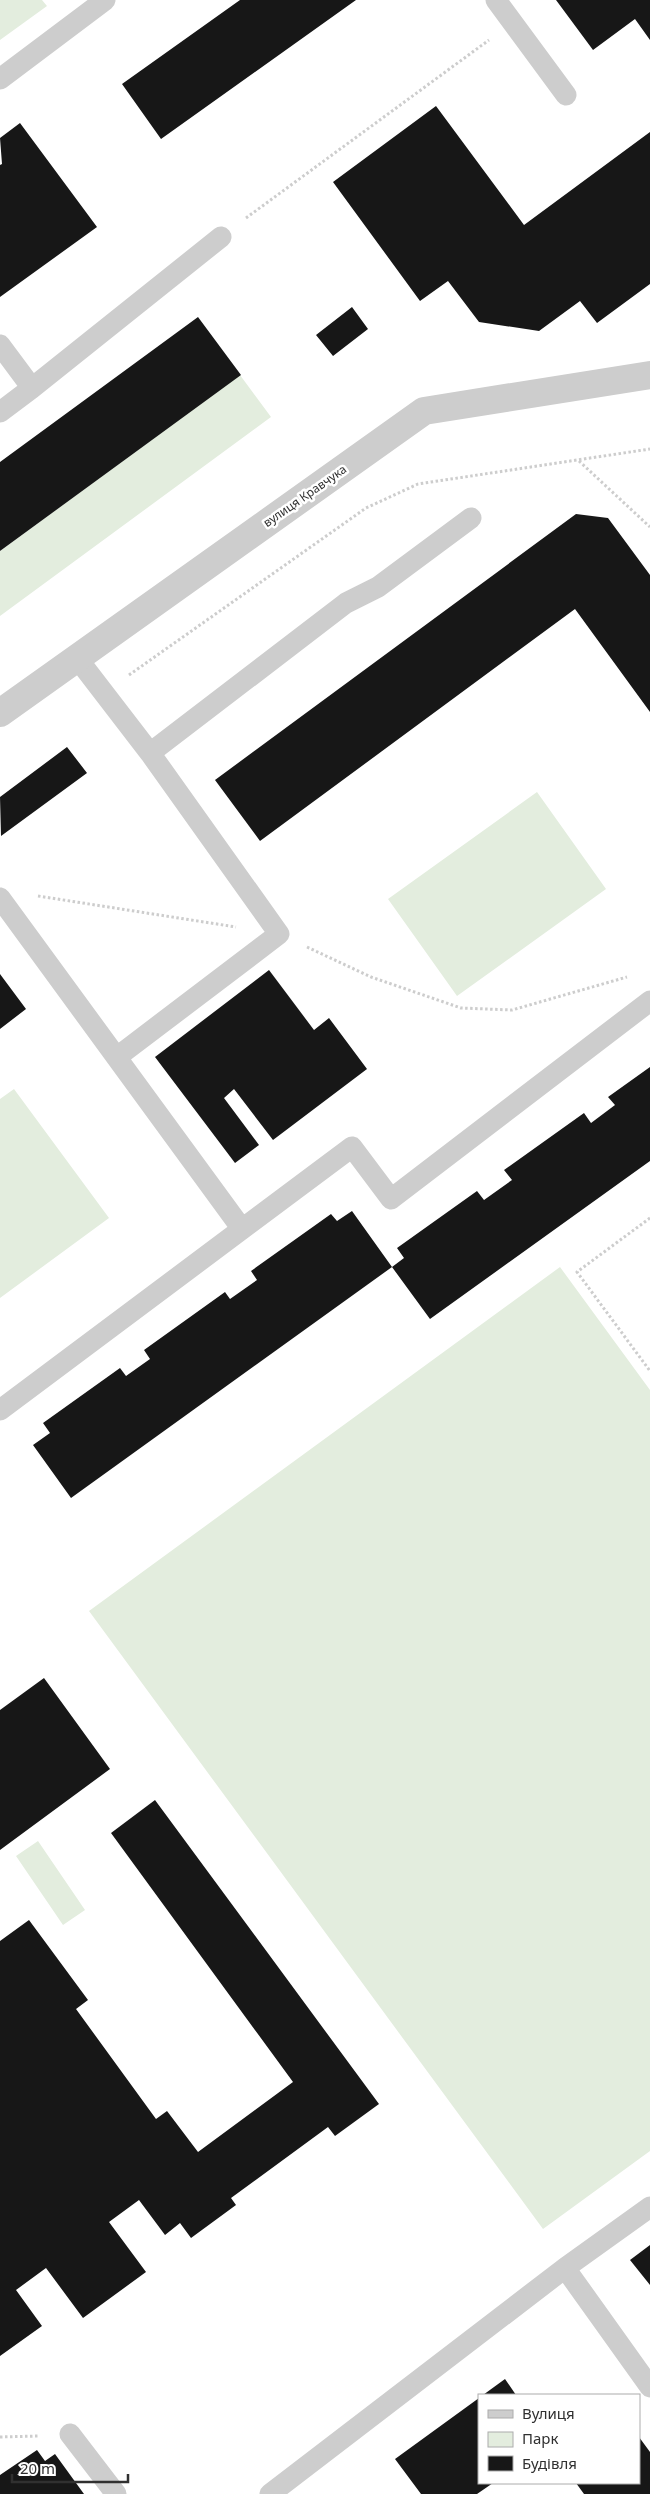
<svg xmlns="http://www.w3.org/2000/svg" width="650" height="2494" viewBox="0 0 650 2494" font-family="'Noto Sans',sans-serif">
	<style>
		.green { fill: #e3edde }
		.building { fill: #171717 }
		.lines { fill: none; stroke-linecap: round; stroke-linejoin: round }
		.path { stroke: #cdcdcd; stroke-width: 3; stroke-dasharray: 2.5 2.5; stroke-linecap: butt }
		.service { stroke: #cdcdcd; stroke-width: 21 }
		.tertiary { stroke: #cdcdcd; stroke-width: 28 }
		.labels { text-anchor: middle; stroke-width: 5; stroke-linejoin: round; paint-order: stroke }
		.street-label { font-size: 12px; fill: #303030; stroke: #fff }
	</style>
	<rect width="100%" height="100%" fill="#fff"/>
	<path class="green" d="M0,0H42L47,6L0,40Z
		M240,375L271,417L0,616V551Z
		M537,792L606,889L457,996L388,899Z
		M14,1089L109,1218L0,1298V1099Z
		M560,1267L650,1390V2151L543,2229L89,1611Z
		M38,1841L85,1910L63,1925L16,1856Z"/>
	<path class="building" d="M240,0H356L161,139L122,84Z
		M556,0H650V40L635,19L593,50Z
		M436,106L524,225L650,132V284L597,323L580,301L539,331L479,322L448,281L420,301L333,182Z
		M20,123L97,227L0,297V165L2,164L0,138Z
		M352,307L368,329L333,356L316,335Z
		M198,317L241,375L0,551V462Z
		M576,514L608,518L650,575V712L575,609L260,841L215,780Z
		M67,747L87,773L1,836L0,797Z
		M269,970L314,1030L329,1018L367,1069L273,1140L234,1089L224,1098L259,1145L235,1163L155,1057Z
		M0,974L26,1009L0,1029Z
		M650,1067V1161L430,1319L392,1267L404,1258L397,1248L477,1191L484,1200L512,1180L504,1170L584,1113L591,1123L615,1105L608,1097Z
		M352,1211L392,1267L71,1498L33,1445L50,1433L43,1423L120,1368L126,1376L150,1359L144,1350L225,1292L230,1299L257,1280L251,1271L331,1214L337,1221Z
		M44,1678L110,1769L0,1850V1710Z
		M155,1800L379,2104L335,2136L328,2127L231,2198L236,2205L191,2238L180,2223L165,2235L139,2200L109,2222L146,2272L83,2318L46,2268L16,2290L42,2326L0,2356V1941L29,1920L88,2000L76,2009L156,2119L167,2111L198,2152L293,2082L111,1833Z
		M650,2245V2285L630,2260Z
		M505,2379L516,2395H483Z
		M479,2398V2483H493L477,2494H421L395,2459Z
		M639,2437L650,2452V2494H584L576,2483H639Z
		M37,2450L45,2461L55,2454L84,2494H0V2475Z"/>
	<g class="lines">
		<path class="path" d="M246,218L489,40
			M579,461L650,527
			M129,675L366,508L418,484L650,449
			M38,896L236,927
			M307,947L371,977L461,1008L512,1010L627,977
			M650,1218L577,1272L650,1371
			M0,2437L39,2436"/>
		<path class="service" d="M496,0L566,95
			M0,79L105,0
			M0,345L32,388L0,412
			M32,388L221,237
			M77,658L150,753L279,934L117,1057
			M150,753L346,603L378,587L471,518
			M0,898L242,1229
			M0,1410L352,1147L391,1199L650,1001
			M565,2268L650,2387
			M70,2434L116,2494
			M270,2494L565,2268L650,2207"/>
		<path class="tertiary" d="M0,713L424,411L650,375"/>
	</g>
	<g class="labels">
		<g class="street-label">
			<text transform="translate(305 496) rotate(-35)" y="4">вулиця Кравчука</text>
		</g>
	</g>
	<rect x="478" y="2394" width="162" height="90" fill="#ffffff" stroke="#acacac"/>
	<rect x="488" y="2410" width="25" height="8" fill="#cdcdcd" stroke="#acacac"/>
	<text x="522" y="2419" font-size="15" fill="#303030">Вулиця</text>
	<rect x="488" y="2432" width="25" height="15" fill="#e3edde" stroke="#acacac"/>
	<text x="522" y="2444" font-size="15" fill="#303030">Парк</text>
	<rect x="488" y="2456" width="25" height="15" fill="#171717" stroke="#acacac"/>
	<text x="522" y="2469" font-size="15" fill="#303030">Будівля</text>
	<path d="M12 2474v8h116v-8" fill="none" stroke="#303030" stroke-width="2.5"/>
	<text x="20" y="2474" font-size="15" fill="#303030" stroke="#ffffff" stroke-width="4" paint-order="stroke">20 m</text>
</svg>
